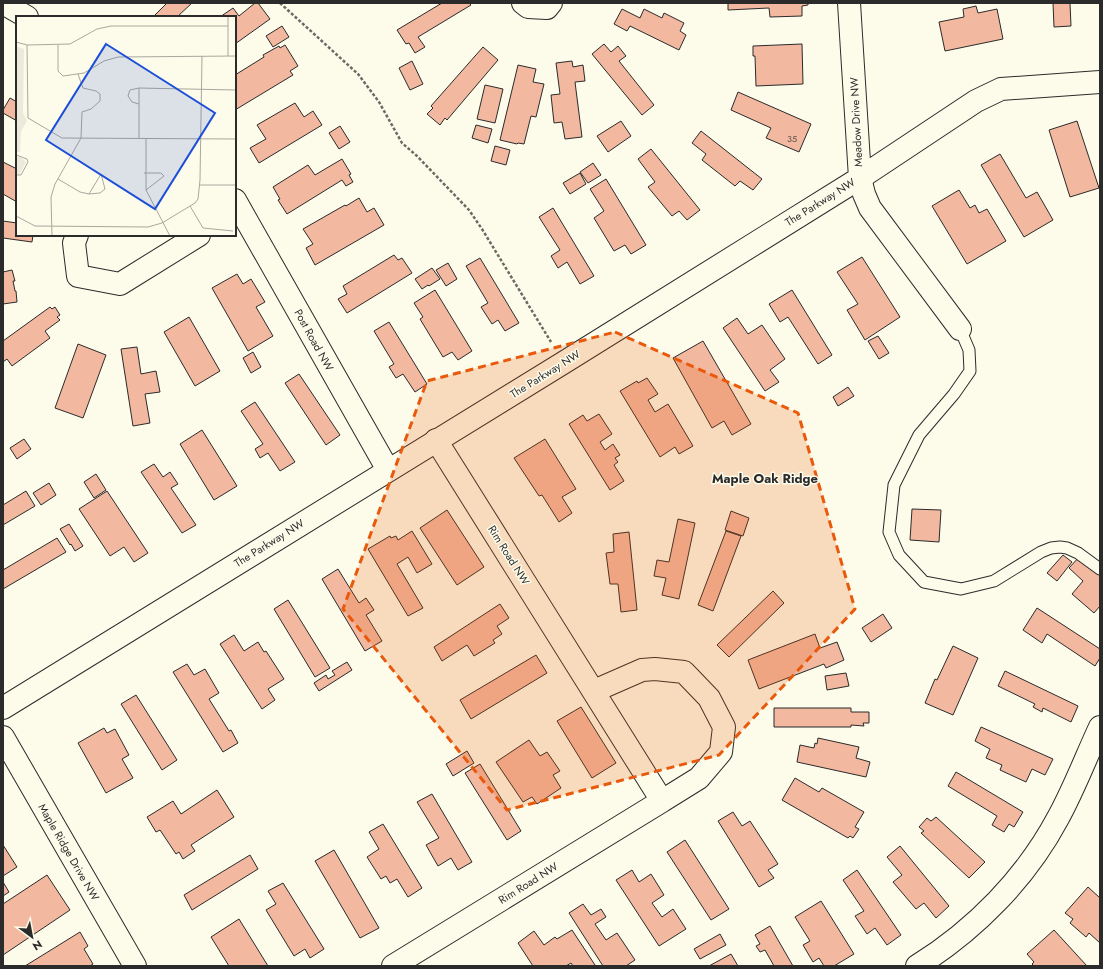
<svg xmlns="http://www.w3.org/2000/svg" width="1103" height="969" viewBox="0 0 1103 969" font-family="Jost,sans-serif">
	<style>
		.building { fill: #f2b8a0; stroke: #2b2b2b }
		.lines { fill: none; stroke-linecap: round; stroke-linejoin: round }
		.service-casing { stroke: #2b2b2b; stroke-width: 13 }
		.minor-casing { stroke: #2b2b2b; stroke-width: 24 }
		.tertiary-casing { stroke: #2b2b2b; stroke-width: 24 }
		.path { stroke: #6a6964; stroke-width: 2.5; stroke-dasharray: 3 2; stroke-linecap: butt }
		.service { stroke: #fdfbea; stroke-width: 11 }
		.minor { stroke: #fdfbea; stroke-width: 22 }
		.tertiary { stroke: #fdfbea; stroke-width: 22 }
		.marked { fill: #e8590c; fill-opacity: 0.2; stroke: #e8590c; stroke-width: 3; stroke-dasharray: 8 5; stroke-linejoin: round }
		.labels { text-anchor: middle; stroke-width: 3; stroke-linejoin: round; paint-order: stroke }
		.number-label { font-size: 9px; fill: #5d4e48 }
		.street-label { font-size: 11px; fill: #2b2b2b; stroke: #fdfbea }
		.quarter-label { font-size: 13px; font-weight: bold; fill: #2b2b2b; stroke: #fdfbea }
		.inset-road { fill: none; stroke: #a9a89e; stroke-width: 1 }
		.view { fill: #1d4ed8; fill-opacity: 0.15; stroke: #1d4ed8; stroke-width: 2 }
		.inset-edge { fill: none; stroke: #2b2b2b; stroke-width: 2 }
	</style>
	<rect width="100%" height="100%" fill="#fdfbea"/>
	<path class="building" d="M167,3H192L177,17H153Z
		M255,3H258L270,19L235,44V17H220L233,8L239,16Z
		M442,3H469L471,5L418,37L425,47L415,53L409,43L406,44L397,30Z
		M728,3H808V5L802,6V16L770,17L769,8L728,10Z
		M1053,3H1070L1071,26L1054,27Z
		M976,6L978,13L997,9L1003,39L945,51L939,22L964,17L963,9Z
		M622,9L640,18L644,9L662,18L664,13L684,23L680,31L686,35L679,50L630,26L627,31L614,24Z
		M282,26L289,37L273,47L266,36Z
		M604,44L611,52L618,46L626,56L619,61L654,105L642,115L592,54Z
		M802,44L803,84L756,86L755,56H753V46Z
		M285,45L298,66L290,71L293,75L235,110V75L264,57L263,55L279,46L280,48Z
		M483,47L498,60L447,120L445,118L440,125L427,114L433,108L431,106Z
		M412,61L423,84L410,90L399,68Z
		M572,61L573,67L583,65L585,81L575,82L582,137L565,139L562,122L554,123L551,95L560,94L556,63Z
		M518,65L536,69L533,82L544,84L536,117L531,116L524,144L518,143L517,144L500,140Z
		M485,85L503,89L495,123L477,119Z
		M738,92L811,124L799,152L766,138L771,128L731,110Z
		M10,98L17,102V121L3,113V110Z
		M295,103L304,117L313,111L322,125L259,163L250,148L266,139L257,125Z
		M621,121L631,136L608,152L597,136Z
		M1077,121L1099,188L1070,197L1049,130Z
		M476,125L492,129L488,143L472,138Z
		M340,126L350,142L339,149L329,133Z
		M701,131L762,179L753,190L740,181L735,186L702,160L706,154L692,143Z
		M495,146L510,150L506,165L491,161Z
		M651,149L700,210L687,220L679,211L672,216L648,187L655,182L638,159Z
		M1000,154L1026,198L1037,192L1053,220L1024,237L981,165Z
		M342,159L351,174L349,175L353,182L346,186L342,180L287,214L278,200L280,199L273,187L308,165L315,175Z
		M3,162L17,169V202L3,194Z
		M593,163L601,175L588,183L580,172Z
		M580,173L586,184L570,194L563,183Z
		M606,179L646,245L631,254L625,245L614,251L594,218L604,211L590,189Z
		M959,190L970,208L975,205L979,213L987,209L1006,241L967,264L932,206Z
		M359,198L367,212L374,208L384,225L315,265L306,248L313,244L303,229L345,205L346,206Z
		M553,208L594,276L580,284L567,262L558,268L551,256L560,250L539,217Z
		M3,221L17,223V235H33L32,242L3,238Z
		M394,255L398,260L402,258L412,273L347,313L338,299L347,294L343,286Z
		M862,257L900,317L865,340L847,310L858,304L837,272Z
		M480,258L519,323L505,331L498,320L492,324L481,307L488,303L466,266Z
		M448,263L457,279L446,286L436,270Z
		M432,268L440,279L429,286L428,285L422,289L415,279Z
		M12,270L15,281H13L15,291H16L17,302L3,304V272Z
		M237,274L243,284L251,279L265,302L256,307L273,336L248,351L212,288Z
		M435,290L472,351L458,360L452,352L443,357L420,319L423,317L414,303Z
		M792,290L832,355L818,364L788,317L780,322L769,304Z
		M50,307L52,309L55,307L60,315L57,317L60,320L45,331L50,338L12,366L7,359L3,362V341Z
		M189,317L220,371L195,386L164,332Z
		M737,318L748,334L762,325L785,359L770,370L779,382L765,391L723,328Z
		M389,322L427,384L415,392L403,374L396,378L389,367L394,364L374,331Z
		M878,336L889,353L879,359L868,341Z
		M703,341L751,424L732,435L724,421L712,428L673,358Z
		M78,344L106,355L83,418L55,408Z
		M137,347L141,374L156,371L160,392L145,394L150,423L133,426L121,349Z
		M253,352L261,367L251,373L243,358Z
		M299,374L340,435L326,445L285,383Z
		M647,378L658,394L648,400L655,412L668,404L693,446L679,454L675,447L660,457L620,391L637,381L638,383Z
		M848,387L854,396L838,406L833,397Z
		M255,402L295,462L280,471L268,453L260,458L255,449L263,444L241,411Z
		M599,414L612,434L600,442L605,450L613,444L620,455L615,458L618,462L614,465L624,481L610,490L569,424L583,415L587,421Z
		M202,430L237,486L214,500L180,444Z
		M24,439L31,449L17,459L10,448Z
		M545,439L576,489L562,497L572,513L559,522L542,495L539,496L514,458Z
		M154,464L163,477L170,472L178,484L171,488L196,525L182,533L141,472Z
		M96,474L106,490L94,498L84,482Z
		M49,483L56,495L41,505L33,493Z
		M26,491L35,506L3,525L4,527L3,528V505Z
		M107,491L148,553L134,562L124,547L110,556L79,509Z
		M912,509L941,510L939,542L910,540Z
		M447,510L484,567L457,585L420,528Z
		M731,511L749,518L743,536L725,530Z
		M678,519L695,523L679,599L662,595L666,578L654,576L657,560L669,562Z
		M69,524L83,546L75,551L71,544L70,545L60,529Z
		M412,531L432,564L417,573L408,557L397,564L423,608L408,616L368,549L390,536L391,538L396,536L398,540Z
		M726,531L741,536L713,611L698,605Z
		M629,532L637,610L621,612L618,584H610L606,553L614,552L613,534Z
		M57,538L66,552L3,589V570Z
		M1063,555L1072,562L1057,581L1047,573Z
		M1080,556L1100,574V606L1094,613L1072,594L1083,581L1069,568Z
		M338,569L359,603L366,598L374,610L366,615L382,641L365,651L322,579Z
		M773,591L784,603L729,657L717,645Z
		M288,600L330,668L315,677L274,609Z
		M500,604L509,618L497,626L502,634L493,640L495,643L474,656L467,645L442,661L434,647Z
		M1037,608L1100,649V658L1095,666L1047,634L1042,643L1023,630Z
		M883,614L892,628L871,642L862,628Z
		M815,634L820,648L837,642L844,660L826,668L824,664L759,689L748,660Z
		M234,635L244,651L258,642L264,652L266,651L284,679L268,689L275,700L262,709L220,644Z
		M953,646L978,658L953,715L925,703L935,679L937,680Z
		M536,655L547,673L471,719L460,700Z
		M347,662L352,670L319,691L314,683L326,675L328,679L335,675L332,671Z
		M187,664L194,675L205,669L219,693L209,699L229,731L231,730L238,743L223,752L173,672Z
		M1005,671L1078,706L1071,722L1043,708L1042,712L1033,707L1035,704L998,686Z
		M846,673L849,686L827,690L825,676Z
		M136,695L177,760L162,770L121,704Z
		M581,707L616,763L592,778L557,721Z
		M774,708H851V712H869V723H863L864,726L851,725V727H774Z
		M981,727L1053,759L1045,775L1032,769L1026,782L1000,770L1002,765L986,758L990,749L975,741Z
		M104,728L107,733L115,729L129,755L122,759L133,778L106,793L78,743Z
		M818,738L859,747L856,758L870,762L866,777L797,762L800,745L814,748L815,743L817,744Z
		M529,740L540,756L547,752L560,771L553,775L561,788L537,804L532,797L523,802L496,762Z
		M467,751L474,763L453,776L446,764Z
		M480,764L521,831L507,840L465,773Z
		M956,772L1023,812L1014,827L1009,824L1004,832L992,825L997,816L948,786Z
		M795,778L819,792L822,788L864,812L855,827L859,829L853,838L850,836L848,838L782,800Z
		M217,790L234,817L191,845L195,851L183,859L179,852L176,854L160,830L156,832L147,817L173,801L181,814Z
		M432,794L472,862L458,870L451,858L438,866L426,845L439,838L417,802Z
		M733,812L742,826L750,821L778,864L768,870L774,878L759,887L718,821Z
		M936,817L985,862L969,878L921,833L924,831L919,827L927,818L931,821Z
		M383,824L422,888L408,897L397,879L390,883L386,876L381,879L367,857L379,849L369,832Z
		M685,840L729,909L711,920L667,852Z
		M3,845L17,867L3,876Z
		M900,846L949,906L936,918L924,903L916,909L893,882L902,875L887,857Z
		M334,850L379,928L360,938L315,861Z
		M250,855L258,869L192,910L184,895Z
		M632,870L639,882L651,874L664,895L652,903L662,917L673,909L686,929L659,946L616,880Z
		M857,870L901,935L887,945L875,928L867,934L855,916L864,911L843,880Z
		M47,875L70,910L3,955V904Z
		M3,882L9,892L3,896Z
		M283,883L324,949L310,958L305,949L294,956L266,910L276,904L268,891Z
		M1088,887L1100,898V943L1089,933L1086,937L1070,923L1073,919L1065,913Z
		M821,901L854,954L834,966H824L819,958L813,962L803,945L810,941L795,917Z
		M583,904L591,915L601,909L606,917L595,924L606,940L617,933L635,960L626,966H603L569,913Z
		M239,919L268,966H229L211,937Z
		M770,926L793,966H774L765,950L760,952L756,946L760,944L755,935Z
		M572,930L595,965L594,966H573L571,963L566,966H533L518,943L534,931L544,945L555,937L557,939Z
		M1054,930L1087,966H1034L1032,964L1034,962L1027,954Z
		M80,932L88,946L84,949L93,964L90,966H25Z
		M720,934L726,945L700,959L694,949Z
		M731,954L738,966H709Z"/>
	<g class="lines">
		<g class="service-casing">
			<path id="service" d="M960,329L969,350L970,371L954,394L919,435L894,485L889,532L899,555L924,582L961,589L994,581L1041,552L1051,548L1060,547L1067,548L1078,553L1100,569"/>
		</g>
		<g class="minor-casing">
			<path id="minor" d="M3,3L27,17
				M523,3L528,7L547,8L551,3
				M860,178L864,194L870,208L960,329
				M235,200L388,470
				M77,235L74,243L78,276L120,284L199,235
				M594,691L642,670L655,669L684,672L709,698L724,727L721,752L699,778L662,801
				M393,966L662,801L436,440
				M917,966C975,930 1026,878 1058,818C1074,789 1086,757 1100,727"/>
		</g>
		<g class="tertiary-casing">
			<path id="tertiary" d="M849,3L860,178
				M3,708L563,363L860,178L976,101L1001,89L1100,82
				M3,737L135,966"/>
		</g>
		<path class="path" d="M280,3L358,74L379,102L402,143L417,156L469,210L482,229L551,342"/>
		<use href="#service" class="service"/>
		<use href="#minor" class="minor"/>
		<use href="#tertiary" class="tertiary"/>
	</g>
	<path class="marked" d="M615,332L798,413L855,609L719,755L507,810L343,609L427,381Z"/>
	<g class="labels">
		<g class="number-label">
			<text x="792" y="142">35</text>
		</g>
		<g class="street-label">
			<text transform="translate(856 122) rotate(-93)" y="4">Meadow Drive NW</text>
			<text transform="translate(820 202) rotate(-32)" y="4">The Parkway NW</text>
			<text transform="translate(314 340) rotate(61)" y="4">Post Road NW</text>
			<text transform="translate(545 374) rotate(-32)" y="4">The Parkway NW</text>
			<text transform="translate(269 543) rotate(-32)" y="4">The Parkway NW</text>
			<text transform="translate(509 555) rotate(58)" y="4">Rim Road NW</text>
			<text transform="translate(69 852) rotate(60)" y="4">Maple Ridge Drive NW</text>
			<text transform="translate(528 883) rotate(-32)" y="4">Rim Road NW</text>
		</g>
		<g class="quarter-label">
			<text x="765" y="483">Maple Oak Ridge</text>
		</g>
	</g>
	<g transform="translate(16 16)">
		<rect width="220" height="220" fill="#fdfbea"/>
		<path d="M0,30L8,33L7,97L11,105L5,115L4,136H1L0,120ZM3,140L10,146L3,159L0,157V143Z" fill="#ecebdb"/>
		<path class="inset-road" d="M212,0V40M0,26L11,29L54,28L81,13L95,10H212M11,29L12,102L46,122L220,123M42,29V55L47,60L68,57L88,45L102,41L220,40M123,88L116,86L112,80L114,74L123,72M123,122V72L220,74M130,122V174L154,220M0,139L11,143L12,146L5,159H0M128,157H145L148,160L130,174M42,163L64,176L73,178L84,177L89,173L85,158L73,178M184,169H220M174,190L187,212L217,215M0,200L19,210L132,211L146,207L179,187L182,183L184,164L186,40M36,220L35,181L39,168L65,122L66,96L75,93L84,85V78L80,75L67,72L62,58"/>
		<path class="view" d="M90,28L199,97L139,193L30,124Z"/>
		<rect width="220" height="220" class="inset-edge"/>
	</g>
	<rect width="1103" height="969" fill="none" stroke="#2b2b2b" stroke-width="8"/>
	<g transform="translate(32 937) rotate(148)" stroke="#fdfbea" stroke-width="3" paint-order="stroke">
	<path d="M0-3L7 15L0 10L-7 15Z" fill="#2b2b2b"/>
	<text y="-6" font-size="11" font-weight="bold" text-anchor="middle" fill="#2b2b2b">N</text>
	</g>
</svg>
